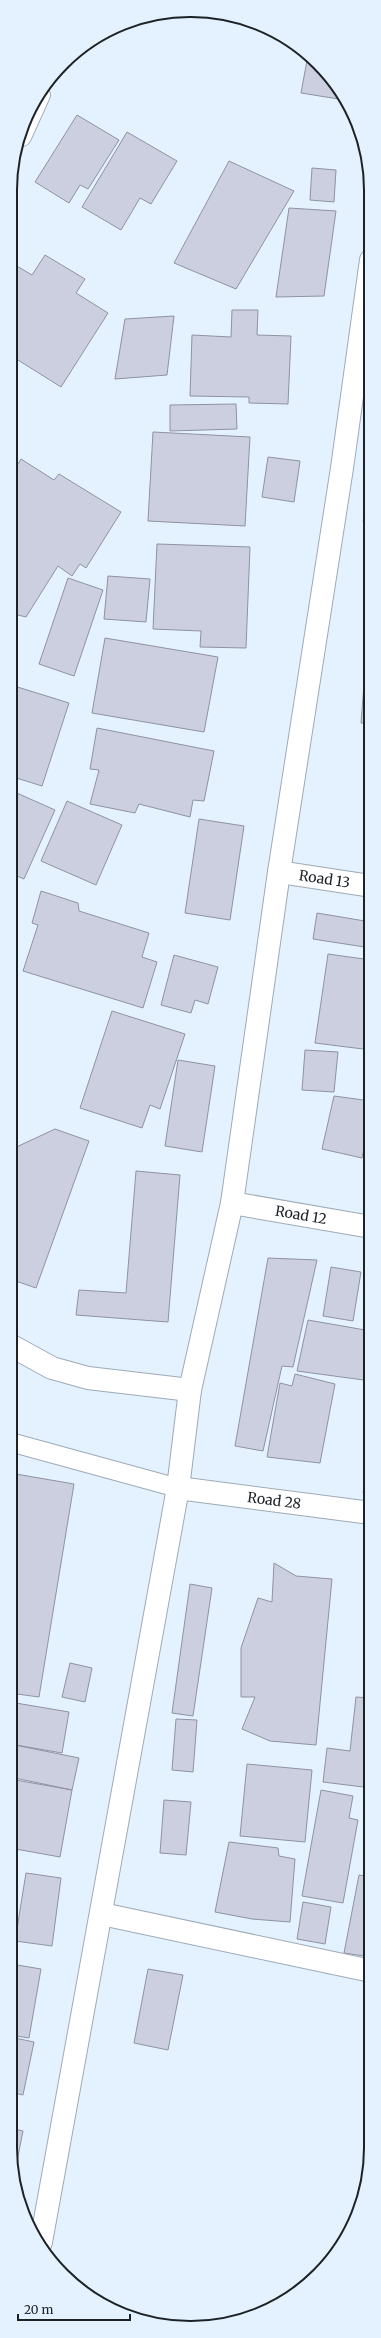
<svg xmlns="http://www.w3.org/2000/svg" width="381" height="2338" viewBox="0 0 381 2338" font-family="Merriweather,serif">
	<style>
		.building { fill: #cbcfdf; stroke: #8f92a2 }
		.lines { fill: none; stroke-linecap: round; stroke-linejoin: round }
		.service-casing { stroke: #9eaab7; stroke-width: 20 }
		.minor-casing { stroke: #9eaab7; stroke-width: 24 }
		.service { stroke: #fff; stroke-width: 18 }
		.minor { stroke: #fff; stroke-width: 22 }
		.labels { text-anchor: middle; stroke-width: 4; stroke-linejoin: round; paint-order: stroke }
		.street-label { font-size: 14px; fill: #1d2227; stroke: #e4f2ff }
		.rim { fill: none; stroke: #1d2227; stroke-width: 2 }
	</style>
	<rect width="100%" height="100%" fill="#e4f2ff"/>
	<path class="building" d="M308,55L318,63L345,100L301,93Z
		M77,115L119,140L88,189L80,185L69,203L35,182Z
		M127,132L177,161L151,204L140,198L121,230L82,207Z
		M229,161L294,191L236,289L174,263Z
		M312,168L336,170L334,202L310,200Z
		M289,208L336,211L324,296L276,297Z
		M45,255L85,279L76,293L108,313L61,387L10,355V262L32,275Z
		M232,310H258L257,335L291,336L288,404L249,403V397L190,396L192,335L231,337Z
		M174,316L167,375L115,379L125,319Z
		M236,404L237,429L170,431V405Z
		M153,432L250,437L245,526L148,521Z
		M268,457L300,461L294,502L262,497Z
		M21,459L54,480L59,474L121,512L86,568L80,564L72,576L58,566L26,617L18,615L10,627V477Z
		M371,481V523L363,522Z
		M157,544L250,547L246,648L200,647L201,631L153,629Z
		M108,576L150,579L146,622L104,619Z
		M68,578L103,590L74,676L39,664Z
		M105,638L218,657L204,732L92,713Z
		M365,672L371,673V724L361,723Z
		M11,685L69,703L42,786L10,776Z
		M97,728L214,751L204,801L193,800L190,817L139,804L135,813L90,804L99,770L90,769Z
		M10,790L55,810L24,879L10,873Z
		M67,801L122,825L96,885L41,861Z
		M199,819L244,826L230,920L185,913Z
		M41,891L78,903L79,911L149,933L142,957L157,962L143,1008L23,971L38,925L32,923Z
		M317,913L371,922V948L313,939Z
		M328,954L371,960V1050L315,1043Z
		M174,955L218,967L208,1004L195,1000L191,1013L161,1005Z
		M10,972L15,973L10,986Z
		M112,1011L185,1034L160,1109L150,1105L142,1128L80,1108Z
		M305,1050L338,1052L334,1092L302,1090Z
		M178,1060L215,1066L202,1152L165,1146Z
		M334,1096L371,1101V1118L362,1158L322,1149Z
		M55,1129L89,1141L36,1288L10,1279V1150Z
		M371,1129V1152L366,1151Z
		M136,1171L180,1175L168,1322L76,1315L79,1290L126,1293Z
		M268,1258L317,1260L293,1367L282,1366L263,1451L235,1446Z
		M331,1267L361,1272L353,1321L323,1316Z
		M308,1320L371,1331V1381L297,1371Z
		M295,1374L335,1384L320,1463L267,1457L280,1383L292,1386Z
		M371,1448V1495L363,1493Z
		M10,1473L74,1484L39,1697L10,1693Z
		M274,1563L296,1576L332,1579L316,1745L270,1741L242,1729L255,1697H241V1648L258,1598L272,1602Z
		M190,1584L212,1588L193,1716L172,1713Z
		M70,1663L92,1668L85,1702L62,1697Z
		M356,1697L371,1698V1788L323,1782L327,1748L350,1751Z
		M10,1702L69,1712L62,1753L10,1744Z
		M176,1719L197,1720L193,1772L172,1770Z
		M10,1744L79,1758L72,1790L10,1777Z
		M247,1764L312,1770L305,1842L240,1836Z
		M10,1779L72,1790L60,1857L10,1848Z
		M321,1790L353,1796L349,1818L358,1820L343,1903L302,1896Z
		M164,1800L191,1802L186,1855L160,1853Z
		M229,1842L278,1848L279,1856L295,1859L290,1922L252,1919L215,1912Z
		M371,1846V1873L366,1872Z
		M26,1873L61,1878L52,1946L15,1941Z
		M359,1875L371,1877V1957L344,1953Z
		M303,1902L331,1907L325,1944L297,1939Z
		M11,1964L41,1969L29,2038L10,2035Z
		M148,1969L183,1975L168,2050L134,2043Z
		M10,2037L34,2042L23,2095L10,2092Z
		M10,2128L23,2131L15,2171L10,2148Z"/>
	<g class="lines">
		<g class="service-casing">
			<path id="service" d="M22,137L41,95
				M10,1442L178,1488"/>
		</g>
		<g class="minor-casing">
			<g id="minor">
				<path id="s1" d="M279,872L371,886"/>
				<path id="s2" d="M232,1203L371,1227"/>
				<path d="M10,1345L52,1368L88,1378L190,1390"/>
				<path id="s3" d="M178,1488L371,1513"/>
				<path d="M102,1914L371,1971"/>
				<path d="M41,2242L178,1488L190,1390L232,1203L279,872L342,468L371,260"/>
			</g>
		</g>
		<use href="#service" class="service"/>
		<use href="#minor" class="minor"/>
	</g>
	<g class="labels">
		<g class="street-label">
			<text dy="5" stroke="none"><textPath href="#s1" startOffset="46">Road 13</textPath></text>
			<text dy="5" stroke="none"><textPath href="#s2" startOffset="70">Road 12</textPath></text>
			<text dy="5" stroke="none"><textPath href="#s3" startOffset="97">Road 28</textPath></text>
		</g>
	</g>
	<path d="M0 0H381V2338H0ZM190 17H191A173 173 0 0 1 364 190V2148A173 173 0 0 1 191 2321H190A173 173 0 0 1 17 2148V190A173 173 0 0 1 190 17Z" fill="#e4f2ff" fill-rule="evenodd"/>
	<path class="rim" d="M190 17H191A173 173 0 0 1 364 190V2148A173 173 0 0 1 191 2321H190A173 173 0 0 1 17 2148V190A173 173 0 0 1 190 17Z"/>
	<path d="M18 2314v6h112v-6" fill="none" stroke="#1d2227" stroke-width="2"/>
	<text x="24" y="2314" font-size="12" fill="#1d2227" stroke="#e4f2ff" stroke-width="3" paint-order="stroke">20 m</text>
</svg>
